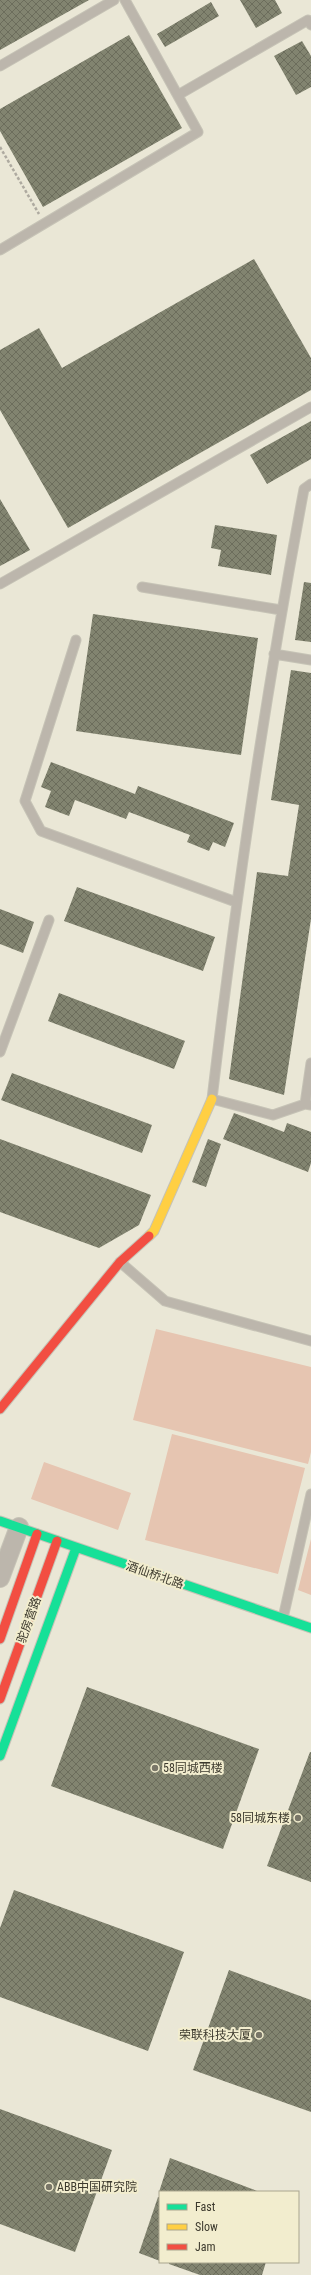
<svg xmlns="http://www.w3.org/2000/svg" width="311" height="2275" viewBox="0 0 311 2275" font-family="'Roboto Condensed','Noto Sans SC',sans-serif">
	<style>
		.pitch { fill: #e6c5b1 }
		.building { fill: url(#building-cross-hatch) }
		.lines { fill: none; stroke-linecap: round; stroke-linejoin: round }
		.lane-casing { stroke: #c6c3b6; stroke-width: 11 }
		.street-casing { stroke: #c6c3b6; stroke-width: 20 }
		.fast-casing { stroke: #c6c3b6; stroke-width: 11 }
		.slow-casing { stroke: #c6c3b6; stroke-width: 11 }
		.jam-casing { stroke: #c6c3b6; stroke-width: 11 }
		.path { stroke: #aeaaa0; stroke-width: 2.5; stroke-dasharray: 3 2; stroke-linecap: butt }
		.lane { stroke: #bcb6ac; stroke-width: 9 }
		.street { stroke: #bcb6ac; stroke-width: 18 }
		.fast { stroke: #16e098; stroke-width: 9 }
		.slow { stroke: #ffcf43; stroke-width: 9 }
		.jam { stroke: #f24e42; stroke-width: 9 }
		.poi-dot { fill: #797668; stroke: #f2edce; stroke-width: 1.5 }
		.labels { text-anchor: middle; stroke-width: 4; stroke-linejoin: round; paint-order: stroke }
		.street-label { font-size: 12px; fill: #3c392d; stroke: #f2edce }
		.poi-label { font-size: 12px; fill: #3c392d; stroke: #f2edce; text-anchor: start }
	</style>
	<defs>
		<pattern id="building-cross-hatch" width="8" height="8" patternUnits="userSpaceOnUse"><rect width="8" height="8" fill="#828470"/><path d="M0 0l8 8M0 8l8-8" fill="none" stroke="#6c6d5c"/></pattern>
	</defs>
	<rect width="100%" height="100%" fill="#eae7d6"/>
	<path class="pitch" d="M156,1329L311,1367V1452L308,1464L133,1420Z
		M172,1434L305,1468L278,1574L145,1540Z
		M44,1462L131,1493L118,1530L31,1499Z
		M311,1539V1595L298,1590Z"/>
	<path class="building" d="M0,0H89L0,50Z
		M240,0H275L282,13L256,28Z
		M211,2L219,16L165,47L157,34Z
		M129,35L182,128L43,207L0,131V109Z
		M302,41L311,56V87L296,95L274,56Z
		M254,259L311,358V390L68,528L0,410V350L39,328L62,368Z
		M311,421V459L267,484L250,455Z
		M0,499L30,550L0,566Z
		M215,525L277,535L271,575L218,566L221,550L211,548Z
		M304,582L311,583V642L295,640Z
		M93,614L258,638L241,755L76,731Z
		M291,670L311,673V919L284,1095L229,1079L257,872L288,876L299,805L271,800Z
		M51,762L135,794L138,786L234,823L225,847L213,842L209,851L187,842L190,835L129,812L126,819L75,800L69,816L45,807L51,791L41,787Z
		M77,887L215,937L203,971L64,921Z
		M0,909L34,922L23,953L0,944Z
		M59,993L185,1041L174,1069L48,1021Z
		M12,1073L152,1125L142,1153L1,1100Z
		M234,1113L284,1132L287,1123L311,1132V1163L308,1172L223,1139Z
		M0,1139L151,1195L139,1225L99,1248L0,1212Z
		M208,1139L221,1144L206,1187L192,1182Z
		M87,1687L259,1749L223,1849L51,1786Z
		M310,1752H311V1882L267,1866Z
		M14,1890L184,1952L148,2051L0,1997V1928Z
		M229,1970L311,2000V2112L193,2070Z
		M0,2109L112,2150L75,2252L0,2224Z
		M170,2158L257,2191L256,2192H159Z
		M158,2197H160V2261L139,2253Z
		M169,2262H266L262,2275H200L169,2264Z"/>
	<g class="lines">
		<g class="lane-casing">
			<path id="lane" d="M0,66L114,0
				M178,95L308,20L311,25
				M0,250L198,132L125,0
				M311,484L304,489C266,691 236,895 212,1099L273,1115L305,1104L311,1105
				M0,584L311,407
				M142,587L281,610
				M76,640L25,801L41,831L236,902
				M274,654L311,660
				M0,1052L49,920
				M305,1104L311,1063
				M120,1262L165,1301L311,1341
				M283,1618L311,1494"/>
		</g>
		<g class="street-casing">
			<path id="street" d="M0,1578L19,1527"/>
		</g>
		<g class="fast-casing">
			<path id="fast" d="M0,1521L311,1628
				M0,1756L76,1548"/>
		</g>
		<g class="slow-casing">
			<path id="slow" d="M149,1236L154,1231L212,1099"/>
		</g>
		<g class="jam-casing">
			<path id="jam" d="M0,1409L120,1262L149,1236
				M0,1639L37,1534
				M0,1699L57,1541"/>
		</g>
		<path class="path" d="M0,147L39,214"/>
		<use href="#lane" class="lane"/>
		<use href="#street" class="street"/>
		<use href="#fast" class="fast"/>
		<use href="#slow" class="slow"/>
		<use href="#jam" class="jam"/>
	</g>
	<g class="poi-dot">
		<circle cx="155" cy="1768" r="4"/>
		<circle cx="298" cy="1818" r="4"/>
		<circle cx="259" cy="2035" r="4"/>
		<circle cx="49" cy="2187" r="4"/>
	</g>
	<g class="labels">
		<g class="street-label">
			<text transform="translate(155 1575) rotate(19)" y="4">酒仙桥北路</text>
			<text transform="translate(29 1620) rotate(-70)" y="4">驼房营路</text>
		</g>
		<g class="poi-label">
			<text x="163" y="1772">58同城西楼</text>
			<text x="290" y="1822" text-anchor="end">58同城东楼</text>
			<text x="251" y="2039" text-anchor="end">荣联科技大厦</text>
			<text x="57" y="2191">ABB中国研究院</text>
		</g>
	</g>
	<rect x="159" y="2191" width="140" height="72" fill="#f2edce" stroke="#a9a58e"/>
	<rect x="167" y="2204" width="20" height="6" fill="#16e098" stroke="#a9a58e"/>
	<text x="195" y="2211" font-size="12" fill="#3c392d">Fast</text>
	<rect x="167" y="2224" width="20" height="6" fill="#ffcf43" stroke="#a9a58e"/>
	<text x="195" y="2231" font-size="12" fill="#3c392d">Slow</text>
	<rect x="167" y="2244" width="20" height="6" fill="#f24e42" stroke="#a9a58e"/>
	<text x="195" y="2251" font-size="12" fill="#3c392d">Jam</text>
</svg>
